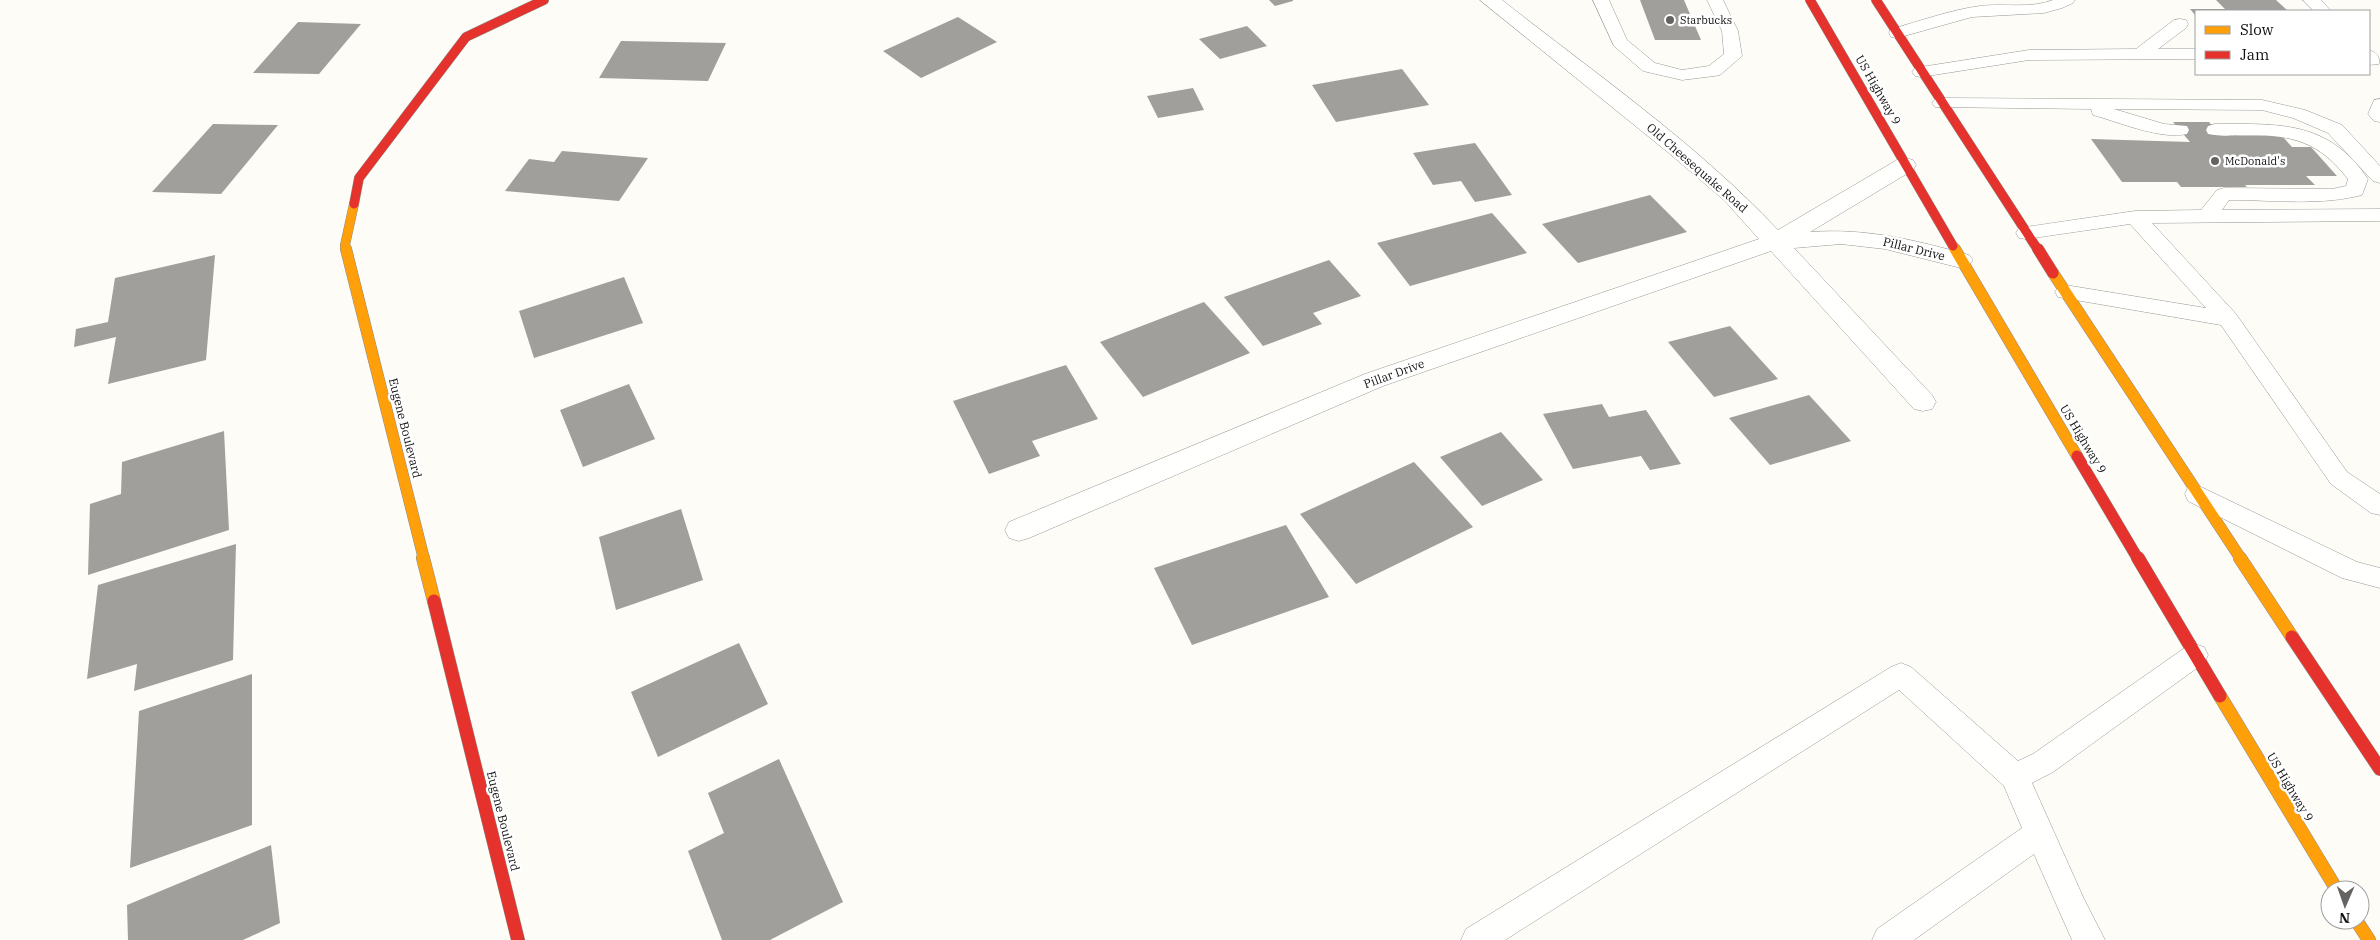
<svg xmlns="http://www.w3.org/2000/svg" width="2380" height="940" viewBox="0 0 2380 940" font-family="'IBM Plex Serif',serif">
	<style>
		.building { fill: #a19f9c }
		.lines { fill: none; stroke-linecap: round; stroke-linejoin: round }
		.lane-casing { stroke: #979795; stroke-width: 1 }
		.street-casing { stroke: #979795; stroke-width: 1 }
		.slow-far2-casing { stroke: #8e8d8b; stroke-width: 10 }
		.slow-far1-casing { stroke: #8e8d8b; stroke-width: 12 }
		.slow-casing { stroke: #8e8d8b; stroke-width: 14 }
		.jam-far2-casing { stroke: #8e8d8b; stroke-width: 10 }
		.jam-far1-casing { stroke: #8e8d8b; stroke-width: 12 }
		.jam-casing { stroke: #8e8d8b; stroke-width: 14 }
		.lane { fill: #fffffe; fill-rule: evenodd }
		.street { fill: #fffffe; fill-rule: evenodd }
		.slow-far2 { stroke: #ff9f0a; stroke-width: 9 }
		.slow-far1 { stroke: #ff9f0a; stroke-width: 11 }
		.slow { stroke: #ff9f0a; stroke-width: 13 }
		.jam-far2 { stroke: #e5322d; stroke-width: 9 }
		.jam-far1 { stroke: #e5322d; stroke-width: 11 }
		.jam { stroke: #e5322d; stroke-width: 13 }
		.poi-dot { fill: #646362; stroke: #fff; stroke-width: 2 }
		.labels { text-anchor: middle; stroke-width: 5; stroke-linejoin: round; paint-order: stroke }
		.far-poi-label { font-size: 11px; fill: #111; stroke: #fff; text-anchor: start }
		.street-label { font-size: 12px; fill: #111; stroke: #fff }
	</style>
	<rect width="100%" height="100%" fill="#fdfcf7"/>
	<path class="building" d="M1269,0H1293V1L1275,6Z
		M1640,0H1684L1701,40H1655Z
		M2216,0H2276L2288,11H2196V16L2190,9H2225Z
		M958,17L997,42L921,78L883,51Z
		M298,22L361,24L319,74L253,73Z
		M1247,26L1267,46L1220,59L1199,39Z
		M621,41L726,43L708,81L599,78Z
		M1402,69L1429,105L1336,122L1312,85Z
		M1193,88L1204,110L1158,118L1147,96Z
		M2173,122H2209L2220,136H2282L2292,147H2311L2337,176H2306L2315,185H2245L2247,187H2181L2177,182H2122L2091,139L2190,142Z
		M213,124L278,125L221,194L152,192Z
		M1475,143L1512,195L1475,202L1461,181L1433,185L1413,153Z
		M562,151L648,158L619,201L505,191L529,159L554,162Z
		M1650,195L1687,232L1578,263L1542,224Z
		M1492,213L1527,253L1410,286L1377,243Z
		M215,255L206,360L108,384L116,337L74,347L76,329L108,322L115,278Z
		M1329,260L1361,296L1313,313L1322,324L1263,346L1224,297Z
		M624,277L643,323L534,358L519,311Z
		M1204,302L1250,353L1143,397L1100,342Z
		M1730,326L1778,379L1714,397L1668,342Z
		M1066,365L1098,419L1032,441L1040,456L989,474L953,401Z
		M629,384L655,439L583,467L560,410Z
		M1809,395L1851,441L1770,465L1729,418Z
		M1602,404L1609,417L1646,410L1681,464L1650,470L1641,456L1573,469L1543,414Z
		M224,431L229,530L88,575L90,504L121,494L122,462Z
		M1501,432L1543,480L1482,506L1440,457Z
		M1414,462L1473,527L1356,584L1300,514Z
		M681,509L703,580L616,610L599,537Z
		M1286,525L1329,597L1192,645L1154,568Z
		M236,544L233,660L134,691L137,664L87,679L98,585Z
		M739,643L768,704L658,757L631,692Z
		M252,674V825L130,868L139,711Z
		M779,759L843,902L770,940H722L688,851L724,833L708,793Z
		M271,845L280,923L243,940H128L127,905Z"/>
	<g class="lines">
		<g class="lane-casing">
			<path id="lane" d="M1593,0H1609L1627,40L1655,63L1682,70L1709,66L1724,54L1722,31L1707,0H1723L1738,31L1742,56L1720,75L1714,76L1682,80L1643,71L1614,46Z
				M2053,0H2075L2073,3L2062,8L2044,13L1972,17L1897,38L1891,37L1889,33L1891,29C1921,21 1950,10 1980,6C2004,3 2031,9 2053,0Z
				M2303,0H2321L2331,11H2314Z
				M2180,19L2186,20L2188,24L2186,28L2158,49H2196V59L2029,60L1921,77L1915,76L1912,72L1915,68L1921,67L2029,50L2136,49L2174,20Z
				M2369,50C2376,52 2380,56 2379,64L2369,65Z
				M1941,98L2262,100L2305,110L2342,125L2380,166V183L2373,181L2328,133L2293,118L2262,110L2114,109L2164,124L2187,126L2189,130L2187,134C2160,140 2119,122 2093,115L2091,109L1935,107L1932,103L1935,99Z
				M2380,99V122L2374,121L2368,114L2374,100Z
				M2215,124C2279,124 2328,120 2368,179L2362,195C2320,206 2273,200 2229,200L2222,210L2380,209V221L2152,223L2236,314L2347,472L2380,494V515L2371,513L2331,484L2221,325L2058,297L2055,292L2058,287L2065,285L2206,308L2130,224L2026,239L2019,238L2016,233L2019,228L2026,227L2135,211L2201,210L2217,190L2224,188L2332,189L2346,186L2348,179C2319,142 2294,135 2247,135C2234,135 2221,137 2208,134L2206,130L2208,126Z
				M2197,485L2357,562L2380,568V588L2342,578L2188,501L2185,494L2188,487Z
				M2195,644L2204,647L2208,655L2204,663L2053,772L2032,783L2084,899L2105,940H2072L2034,854L1914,940H1872L1877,929L2022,828L2004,786L1899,690L1505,940H1461L1466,929L1891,667L1901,663L1911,667L2018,761L2033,754L2186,647Z"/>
		</g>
		<g class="street-casing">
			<path id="street" d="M1480,0H1502C1596,74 1696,143 1778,230L1897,160L1905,158L1913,160L1916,165L1913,170L1810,232C1867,228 1915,240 1969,255L1973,260L1969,265L1961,268L1885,249L1841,244L1794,248L1932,395L1936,402L1932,409L1923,411L1914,409L1771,251L1383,386L1029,538L1019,541L1009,538L1005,530L1009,522L1365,374L1759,239L1725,201L1670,154Z"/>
		</g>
		<g class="slow-far2-casing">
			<path id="slow-far2" d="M1953,246L1956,250
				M346,250L345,245L354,204"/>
		</g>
		<g class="slow-far1-casing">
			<path id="slow-far1" d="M346,249L424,559
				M1955,249L2077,456
				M2053,273L2241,559"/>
		</g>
		<g class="slow-casing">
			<path id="slow" d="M423,558L434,601
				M2240,558L2292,637
				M2220,696L2337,890
				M2356,920L2369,940"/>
		</g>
		<g class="jam-far2-casing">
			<path id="jam-far2" d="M1810,0L1953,246
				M1876,0L2038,250
				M354,204L359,178L466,37L544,0"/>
		</g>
		<g class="jam-far1-casing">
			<path id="jam-far1" d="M2038,249L2053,273
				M2077,456L2138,559"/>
		</g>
		<g class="jam-casing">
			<path id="jam" d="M2138,558L2220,696
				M434,601L518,940
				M2292,637L2380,769"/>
		</g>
		<use href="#lane" class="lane"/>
		<use href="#street" class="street"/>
		<use href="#slow-far2" class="slow-far2"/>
		<use href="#slow-far1" class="slow-far1"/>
		<use href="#slow" class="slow"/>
		<use href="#jam-far2" class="jam-far2"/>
		<use href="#jam-far1" class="jam-far1"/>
		<use href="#jam" class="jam"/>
	</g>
	<g class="poi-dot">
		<circle cx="1670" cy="20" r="5"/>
		<circle cx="2215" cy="161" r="5"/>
	</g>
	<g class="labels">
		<g class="far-poi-label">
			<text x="1680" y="24">Starbucks</text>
			<text x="2225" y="165">McDonald's</text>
		</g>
		<g class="street-label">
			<text transform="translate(1878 90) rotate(60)" y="4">US Highway 9</text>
			<text transform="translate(1697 168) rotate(41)" y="4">Old Cheesequake Road</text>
			<text transform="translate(1914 249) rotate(14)" y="4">Pillar Drive</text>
			<text transform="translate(1394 374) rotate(-20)" y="4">Pillar Drive</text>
			<text transform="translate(405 428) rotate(76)" y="4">Eugene Boulevard</text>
			<text transform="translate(2083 439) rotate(59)" y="4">US Highway 9</text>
			<text transform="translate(2290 787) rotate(59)" y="4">US Highway 9</text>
			<text transform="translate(503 821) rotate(76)" y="4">Eugene Boulevard</text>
		</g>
	</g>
	<rect x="2195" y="10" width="175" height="65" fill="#ffffff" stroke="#a0a0a0"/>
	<rect x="2205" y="26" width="25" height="8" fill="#ff9f0a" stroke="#a0a0a0"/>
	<text x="2240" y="35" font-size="15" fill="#111111">Slow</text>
	<rect x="2205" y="51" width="25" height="8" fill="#e5322d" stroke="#a0a0a0"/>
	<text x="2240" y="60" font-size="15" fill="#111111">Jam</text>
	<g transform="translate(2345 905) rotate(182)"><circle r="24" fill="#ffffff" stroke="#a0a0a0"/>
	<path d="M0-4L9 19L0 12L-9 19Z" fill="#646362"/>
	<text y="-8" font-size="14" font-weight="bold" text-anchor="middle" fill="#111111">N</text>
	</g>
</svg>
